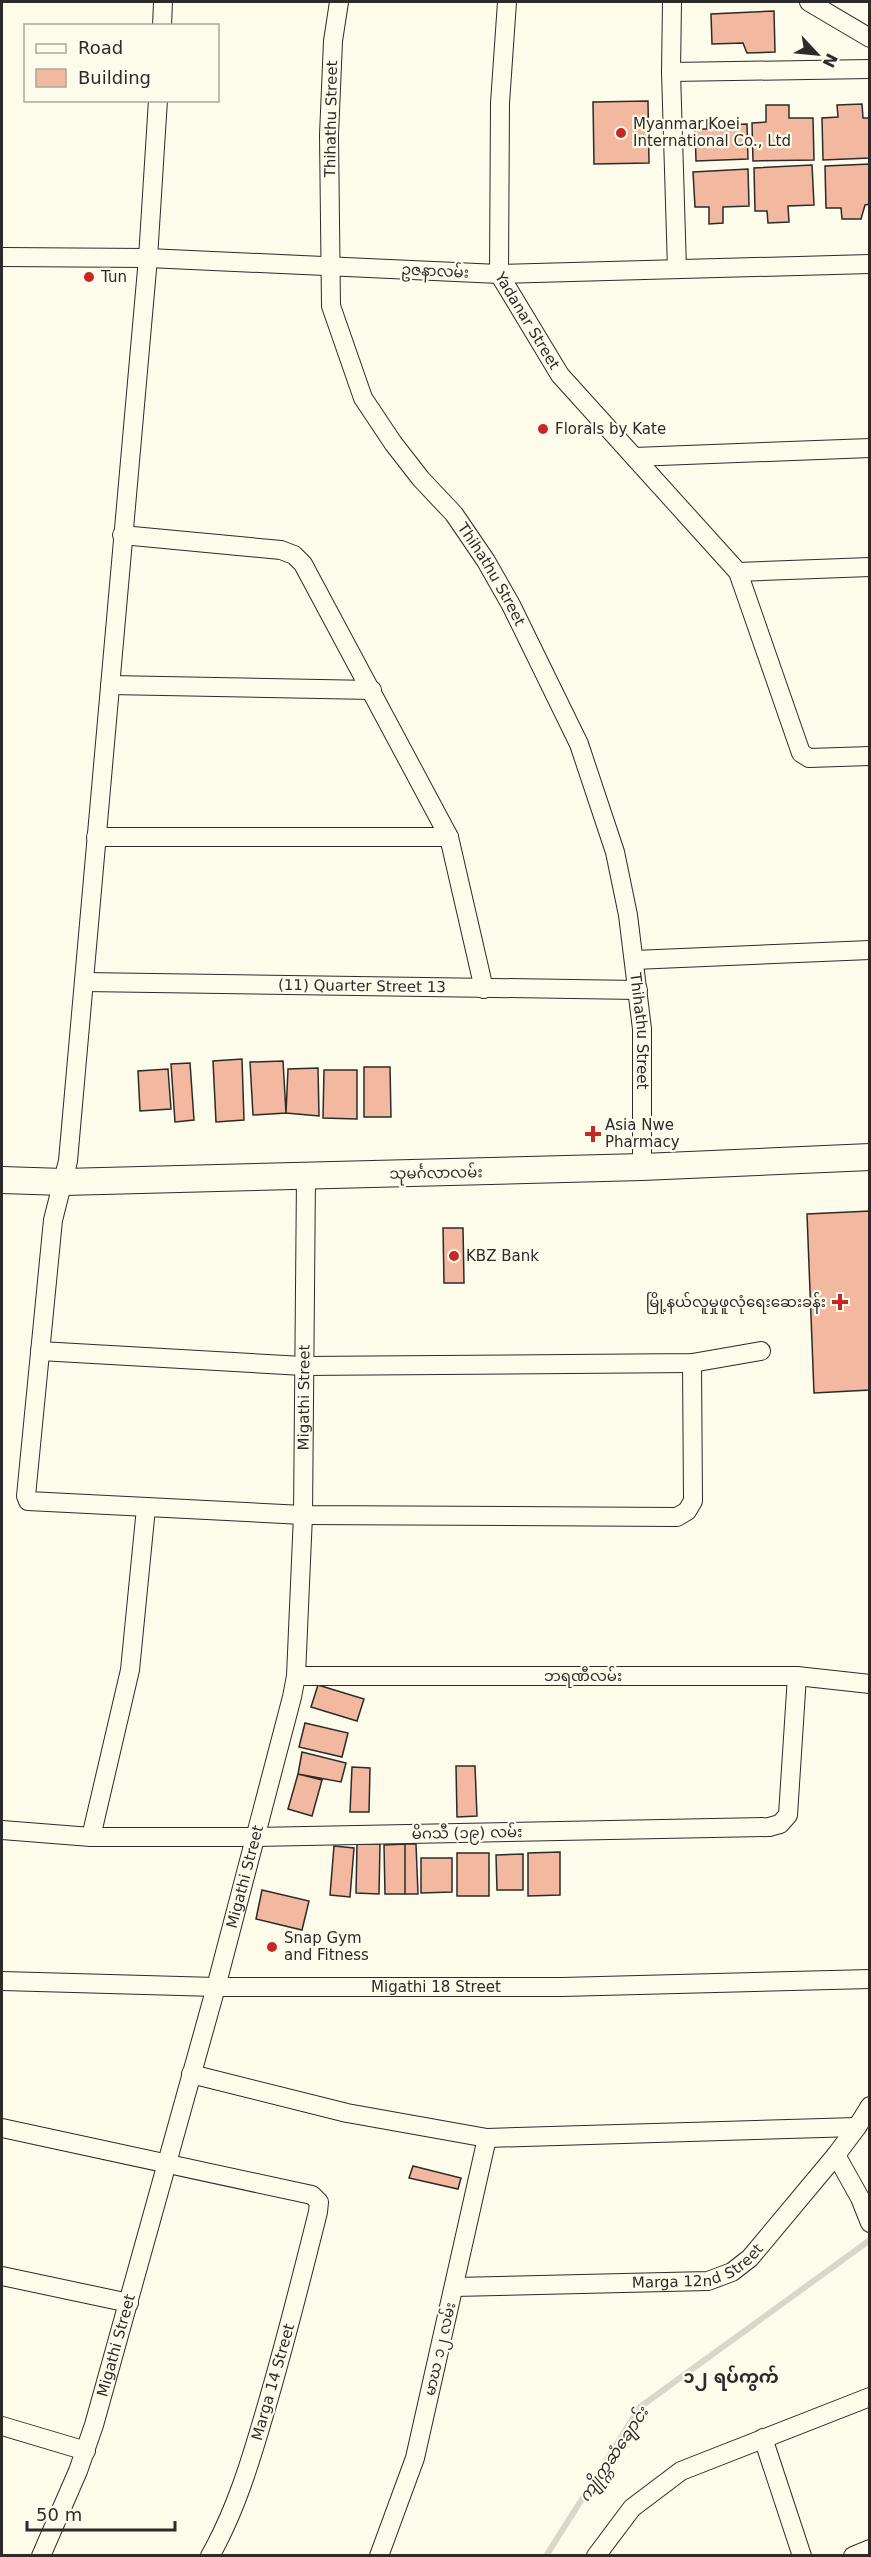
<svg xmlns="http://www.w3.org/2000/svg" width="871" height="2557" viewBox="0 0 871 2557" font-family="'DejaVu Sans','Noto Sans Myanmar',sans-serif">
	<style>
		.lines { fill: none; stroke-linecap: round; stroke-linejoin: round }
		.stream { stroke: #d8d7c9; stroke-width: 6 }
		.building { fill: #f2b8a0; stroke: #2b2b2b; stroke-width: 1.5 }
		.minor-casing { stroke: #2b2b2b; stroke-width: 20 }
		.secondary-casing { stroke: #2b2b2b; stroke-width: 28 }
		.minor { stroke: #fdfbea; stroke-width: 18 }
		.secondary { stroke: #fdfbea; stroke-width: 26 }
		.poi-dot { fill: #c62828; stroke: #fdfbea; stroke-width: 2 }
		.labels { text-anchor: middle; stroke-width: 4.5; stroke-linejoin: round; paint-order: stroke }
		.street-label { font-size: 15px; fill: #2b2b2b; stroke: #fdfbea }
		.poi-label { font-size: 15px; fill: #2b2b2b; stroke: #fdfbea; text-anchor: start }
		.water-label { font-size: 16px; font-style: italic; fill: #2b2b2b; stroke: #fdfbea }
		.quarter-label { font-size: 18px; font-weight: bold; fill: #2b2b2b; stroke: #fdfbea }
	</style>
	<rect width="100%" height="100%" fill="#fdfbea"/>
	<g class="lines">
		<path class="stream" d="M546,2556L640,2407L870,2240"/>
	</g>
	<path class="building" d="M774,11L775,52L747,53L743,43L712,44L711,14Z
		M648,101L649,163L594,164L593,102Z
		M862,104L863,118H870V158L823,160L822,118L838,117L837,105Z
		M766,105H789V118H813L814,160L753,161L752,123L766,122Z
		M723,119L724,125L747,124L748,159L696,161L695,129H707V120Z
		M870,164V204L865,205L861,219H842L841,208H826L825,166Z
		M812,165L814,205L788,206L789,222L768,223L767,211H755L754,168Z
		M748,169L749,206L723,207V223L709,224V207H695L693,172Z
		M242,1059L244,1120L216,1122L213,1061Z
		M283,1061L286,1113L253,1115L250,1062Z
		M190,1063L194,1120L175,1122L171,1064Z
		M364,1067H390L391,1117H364Z
		M318,1068L319,1116L286,1113L288,1069Z
		M168,1069L171,1109L140,1111L138,1071Z
		M324,1070H357V1119L323,1118Z
		M870,1211V1390L814,1393L807,1214Z
		M443,1228H463L464,1283H444Z
		M318,1685L364,1699L357,1721L311,1707Z
		M305,1723L348,1733L342,1757L299,1747Z
		M302,1752L346,1763L341,1782L298,1774Z
		M456,1766H475L477,1816L457,1817Z
		M352,1767L370,1768L369,1812H350Z
		M298,1774L322,1780L312,1816L288,1809Z
		M357,1844H380L379,1894L356,1893Z
		M405,1844H416L418,1894H405Z
		M405,1844V1894H385L384,1845Z
		M334,1846L354,1848L350,1897L330,1895Z
		M560,1852V1895L528,1896V1853Z
		M457,1853H489V1896H457Z
		M523,1854V1890H497L496,1855Z
		M421,1858H452V1892L421,1893Z
		M262,1890L309,1901L302,1930L256,1919Z
		M413,2166L461,2178L458,2189L409,2178Z"/>
	<g class="lines">
		<g class="minor-casing">
			<g id="minor">
				<path id="s1" d="M339,2L333,41L329,135L331,306L363,398L393,443L421,479L454,514L486,561L511,605L579,744L615,852L628,915L642,1029V1167"/>
				<path id="s2" d="M507,2L500,103L499,274L560,375L738,572L801,753L809,758L870,756"/>
				<path d="M672,2L671,72L677,269"/>
				<path d="M809,2L870,38"/>
				<path d="M162,26L163,2"/>
				<path d="M671,72L870,69"/>
				<path d="M158,100L148,258L68,1161L53,1220L26,1496L28,1501L303,1515L677,1517L687,1511L693,1501L692,1363"/>
				<path d="M2,257L148,258L499,274L870,264"/>
				<path d="M634,457L870,448"/>
				<path d="M122,535L281,550L294,555L303,564L449,837L484,989"/>
				<path d="M738,572L870,567"/>
				<path d="M110,685L372,690"/>
				<path d="M96,837H449"/>
				<path d="M634,960L870,950"/>
				<path id="s3" d="M84,982L638,990"/>
				<path d="M40,1351L303,1366L692,1363L761,1351"/>
				<path d="M296,1676H797L870,1684"/>
				<path d="M2,1830L91,1837H255L769,1827L780,1824L788,1815L797,1676"/>
				<path d="M91,1837L130,1670L146,1508"/>
				<path id="s4" d="M2,1981L216,1987H562L870,1979"/>
				<path d="M191,2074L347,2113L487,2138L857,2127"/>
				<path d="M2,2128L312,2195L319,2202L318,2212C301,2280 284,2348 264,2415C250,2463 235,2512 210,2556"/>
				<path d="M836,2155L860,2198L870,2223"/>
				<path d="M2,2276L129,2303"/>
				<path id="s5" d="M454,2287L708,2281L732,2272L750,2258L836,2155L857,2127L870,2106"/>
				<path d="M2,2426L86,2451"/>
				<path d="M763,2438L802,2556"/>
				<path id="s6" d="M41,2556L78,2471L94,2425L216,1987L292,1697L296,1676L303,1515L306,1176"/>
				<path d="M379,2556L415,2458L487,2138"/>
				<path d="M596,2556L632,2508L681,2471L870,2397"/>
				<path d="M853,2556L870,2549"/>
			</g>
		</g>
		<g class="secondary-casing">
			<path id="secondary" d="M2,1180L64,1182L642,1167L870,1157"/>
		</g>
		<use href="#minor" class="minor"/>
		<use href="#secondary" class="secondary"/>
	</g>
	<g class="poi-dot">
		<circle cx="621" cy="133" r="6"/>
		<circle cx="89" cy="277" r="6"/>
		<circle cx="543" cy="429" r="6"/>
		<path d="M590 1125h6v6h6v6h-6v6h-6v-6h-6v-6h6z"/>
		<circle cx="454" cy="1256" r="6"/>
		<path d="M837 1293h6v6h6v6h-6v6h-6v-6h-6v-6h6z"/>
		<circle cx="272" cy="1947" r="6"/>
	</g>
	<g class="labels">
		<g class="street-label">
			<text transform="translate(331 119) rotate(-89)" y="5">Thihathu Street</text>
			<text transform="translate(435 271) rotate(3)" y="5">ဥဇနာလမ်း</text>
			<text dy="5" stroke="none"><textPath href="#s2" startOffset="327">Yadanar Street</textPath></text>
			<text dy="5" stroke="none"><textPath href="#s1" startOffset="621">Thihathu Street</textPath></text>
			<text dy="5" stroke="none"><textPath href="#s3" startOffset="278">(11) Quarter Street 13</textPath></text>
			<text dy="5" stroke="none"><textPath href="#s1" startOffset="1107">Thihathu Street</textPath></text>
			<text transform="translate(436 1173) rotate(-1)" y="5">သုမင်္ဂလာလမ်း</text>
			<text dy="5" stroke="none"><textPath href="#s6" startOffset="1196">Migathi Street</textPath></text>
			<text x="583" y="1681">ဘရဏီလမ်း</text>
			<text transform="translate(467 1833) rotate(-1)" y="5">မိဂသီ (၁၉) လမ်း</text>
			<text dy="5" stroke="none"><textPath href="#s6" startOffset="710">Migathi Street</textPath></text>
			<text dy="5" stroke="none"><textPath href="#s4" startOffset="434">Migathi 18 Street</textPath></text>
			<text dy="5" stroke="none"><textPath href="#s5" startOffset="248">Marga 12nd Street</textPath></text>
			<text dy="5" stroke="none"><textPath href="#s6" startOffset="224">Migathi Street</textPath></text>
			<text transform="translate(440 2349) rotate(-77)" y="5">မာဃ ၁၂ လမ်း</text>
			<text transform="translate(273 2382) rotate(-74)" y="5">Marga 14 Street</text>
		</g>
		<g class="poi-label">
			<text x="633" y="129">Myanmar Koei<tspan x="633" dy="17">International Co., Ltd</tspan></text>
			<text x="101" y="282">Tun</text>
			<text x="555" y="434">Florals by Kate</text>
			<text x="605" y="1130">Asia Nwe<tspan x="605" dy="17">Pharmacy</tspan></text>
			<text x="466" y="1261">KBZ Bank</text>
			<text x="826" y="1307" text-anchor="end">မြို့နယ်လူမှုဖူလုံရေးဆေးခန်း</text>
			<text x="284" y="1943">Snap Gym<tspan x="284" dy="17">and Fitness</tspan></text>
		</g>
		<g class="water-label">
			<text transform="translate(613 2454) rotate(-56)" y="6">ကျိုက္ကဆံချောင်း</text>
		</g>
		<g class="quarter-label">
			<text x="731" y="2383">၁၂ ရပ်ကွက်</text>
		</g>
	</g>
	<rect width="871" height="2557" fill="none" stroke="#2b2b2b" stroke-width="6"/>
	<rect x="24" y="24" width="195" height="78" fill="#fdfbea" stroke="#a9a89e" stroke-width="1.5"/>
	<rect x="36" y="44" width="30" height="9" fill="#fdfbea" stroke="#a9a89e" stroke-width="1.5"/>
	<text x="78" y="54" font-size="18" fill="#2b2b2b">Road</text>
	<rect x="36" y="69" width="30" height="18" fill="#f2b8a0" stroke="#a9a89e" stroke-width="1.5"/>
	<text x="78" y="84" font-size="18" fill="#2b2b2b">Building</text>
	<g transform="translate(817 54) rotate(116)" stroke="#fdfbea" stroke-width="4.5" paint-order="stroke">
	<path d="M0-4.5L10 22L0 15L-10 22Z" fill="#2b2b2b"/>
	<text y="-9" font-size="16" font-weight="bold" text-anchor="middle" fill="#2b2b2b">N</text>
	</g>
	<path d="M27 2521v9h148v-9" fill="none" stroke="#2b2b2b" stroke-width="3"/>
	<text x="36" y="2521" font-size="18" fill="#2b2b2b" stroke="#fdfbea" stroke-width="4.5" paint-order="stroke">50 m</text>
</svg>
